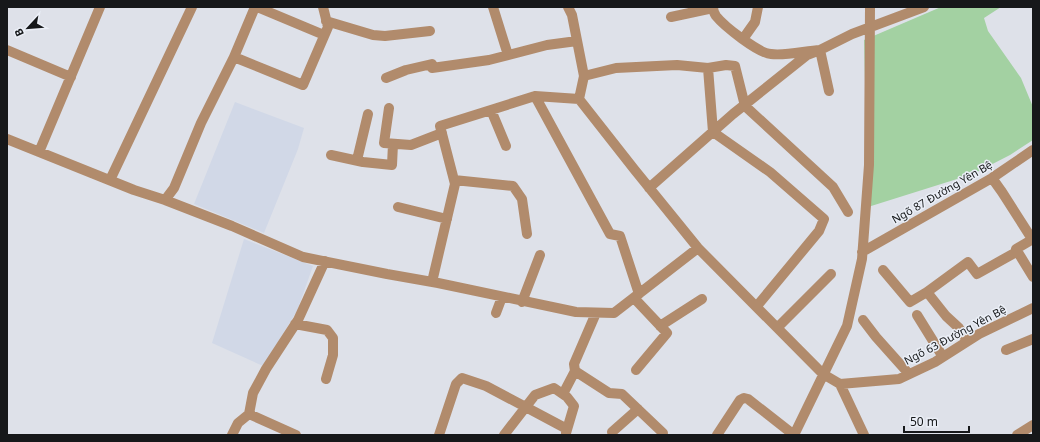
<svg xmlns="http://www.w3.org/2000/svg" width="1040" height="442" viewBox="0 0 1040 442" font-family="'Noto Sans',sans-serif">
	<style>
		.built { fill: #d1d8e7 }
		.green { fill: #a3d1a2 }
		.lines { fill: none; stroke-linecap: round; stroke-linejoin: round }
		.street { stroke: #b18b6c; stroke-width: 10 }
		.labels { text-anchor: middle; stroke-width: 3; stroke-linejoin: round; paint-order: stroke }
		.street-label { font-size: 11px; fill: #16181a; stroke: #ebeff7 }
	</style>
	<rect width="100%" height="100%" fill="#dee1e9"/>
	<path class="built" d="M235,102L304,128L298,149L264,233L194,204Z
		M244,239L313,266L297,311L263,366L212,343Z"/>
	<path class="green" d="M941,7H1001L984,18L988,31L1021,78L1033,107V140L1010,155L973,174L868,207L864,40Z"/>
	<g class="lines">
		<path class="street" d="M257,7L324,35
			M493,7L508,55
			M713,7C713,10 714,13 716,16C724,26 758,53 771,54C785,56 805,51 820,50L829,91
			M671,17L713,8
			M326,21L373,35L385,36L430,31
			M743,39L755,22L758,7
			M7,50L71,77
			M234,57L303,85L328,27L323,7
			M432,68L489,60L547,45L577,41
			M584,76L616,68L677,65L708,68
			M386,78L406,70L432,64
			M535,96L610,234L620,236L639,294
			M579,99L634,169L698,248L823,374L840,384L864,435
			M389,108L384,143L411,145L442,133
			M491,110L506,146
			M7,139L134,190L165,200L232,226L303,257L387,274L438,283L576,312L614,313L698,248
			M39,152L100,7
			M331,155L363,162L392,165L393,144
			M357,160L368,114
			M992,178L1002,192L1032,239
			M110,180L192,7
			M454,180L513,186L522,199L527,234
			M649,188L733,114L807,55L820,50L852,34L924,7
			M165,200L174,188L201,123L234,57L255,7
			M398,207L447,219
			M1033,239L1016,249L1033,277
			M862,252L992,178L1033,150
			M883,270L910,302L927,292L968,262L977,274L1018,251
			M432,282L455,184L440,126L535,96L579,99L584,76L572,15L568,7
			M927,292L946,316L959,328L967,341
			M634,298L667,333L636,370
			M522,302L540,255
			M757,306L819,231L824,219L770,172L713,132L708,68L726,65L735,66L745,106L833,187L848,212
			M496,313L502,297
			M917,315L943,357
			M863,320L876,337L909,374
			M295,324L327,330L333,338V355L326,379
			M660,326L702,299
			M778,327L831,274
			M1006,350L1033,339
			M575,371L609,393L622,394L663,433
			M840,384L899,379L935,362L979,334L1033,308
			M563,394L575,371L574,364L596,313
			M249,414L296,435
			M612,432L638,409
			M232,435L238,423L249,414L253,393L266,369L298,320L325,261
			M439,435L456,384L462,378L486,386L567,429
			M504,435L535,395L554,388L567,397L574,406L566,433
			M717,435L740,400L744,398L748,399L794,435
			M794,435L847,326L862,259L869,165L870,7
			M1017,435L1033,425"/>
	</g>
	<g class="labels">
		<g class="street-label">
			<text transform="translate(942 192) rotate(-30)" y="4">Ngõ 87 Đường Yên Bệ</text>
			<text transform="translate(955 335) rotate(-28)" y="4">Ngõ 63 Đường Yên Bệ</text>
		</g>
	</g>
	<rect width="1040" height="442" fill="none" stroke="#16181a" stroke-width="16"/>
	<g transform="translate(28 28) rotate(244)" stroke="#ebeff7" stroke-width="3" paint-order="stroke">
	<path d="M0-3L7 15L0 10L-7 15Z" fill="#16181a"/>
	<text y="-6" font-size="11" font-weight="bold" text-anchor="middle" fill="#16181a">B</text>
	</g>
	<path d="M904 426v6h65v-6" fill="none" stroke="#16181a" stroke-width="2"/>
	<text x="910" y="426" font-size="12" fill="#16181a" stroke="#ebeff7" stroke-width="3" paint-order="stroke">50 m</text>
</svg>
